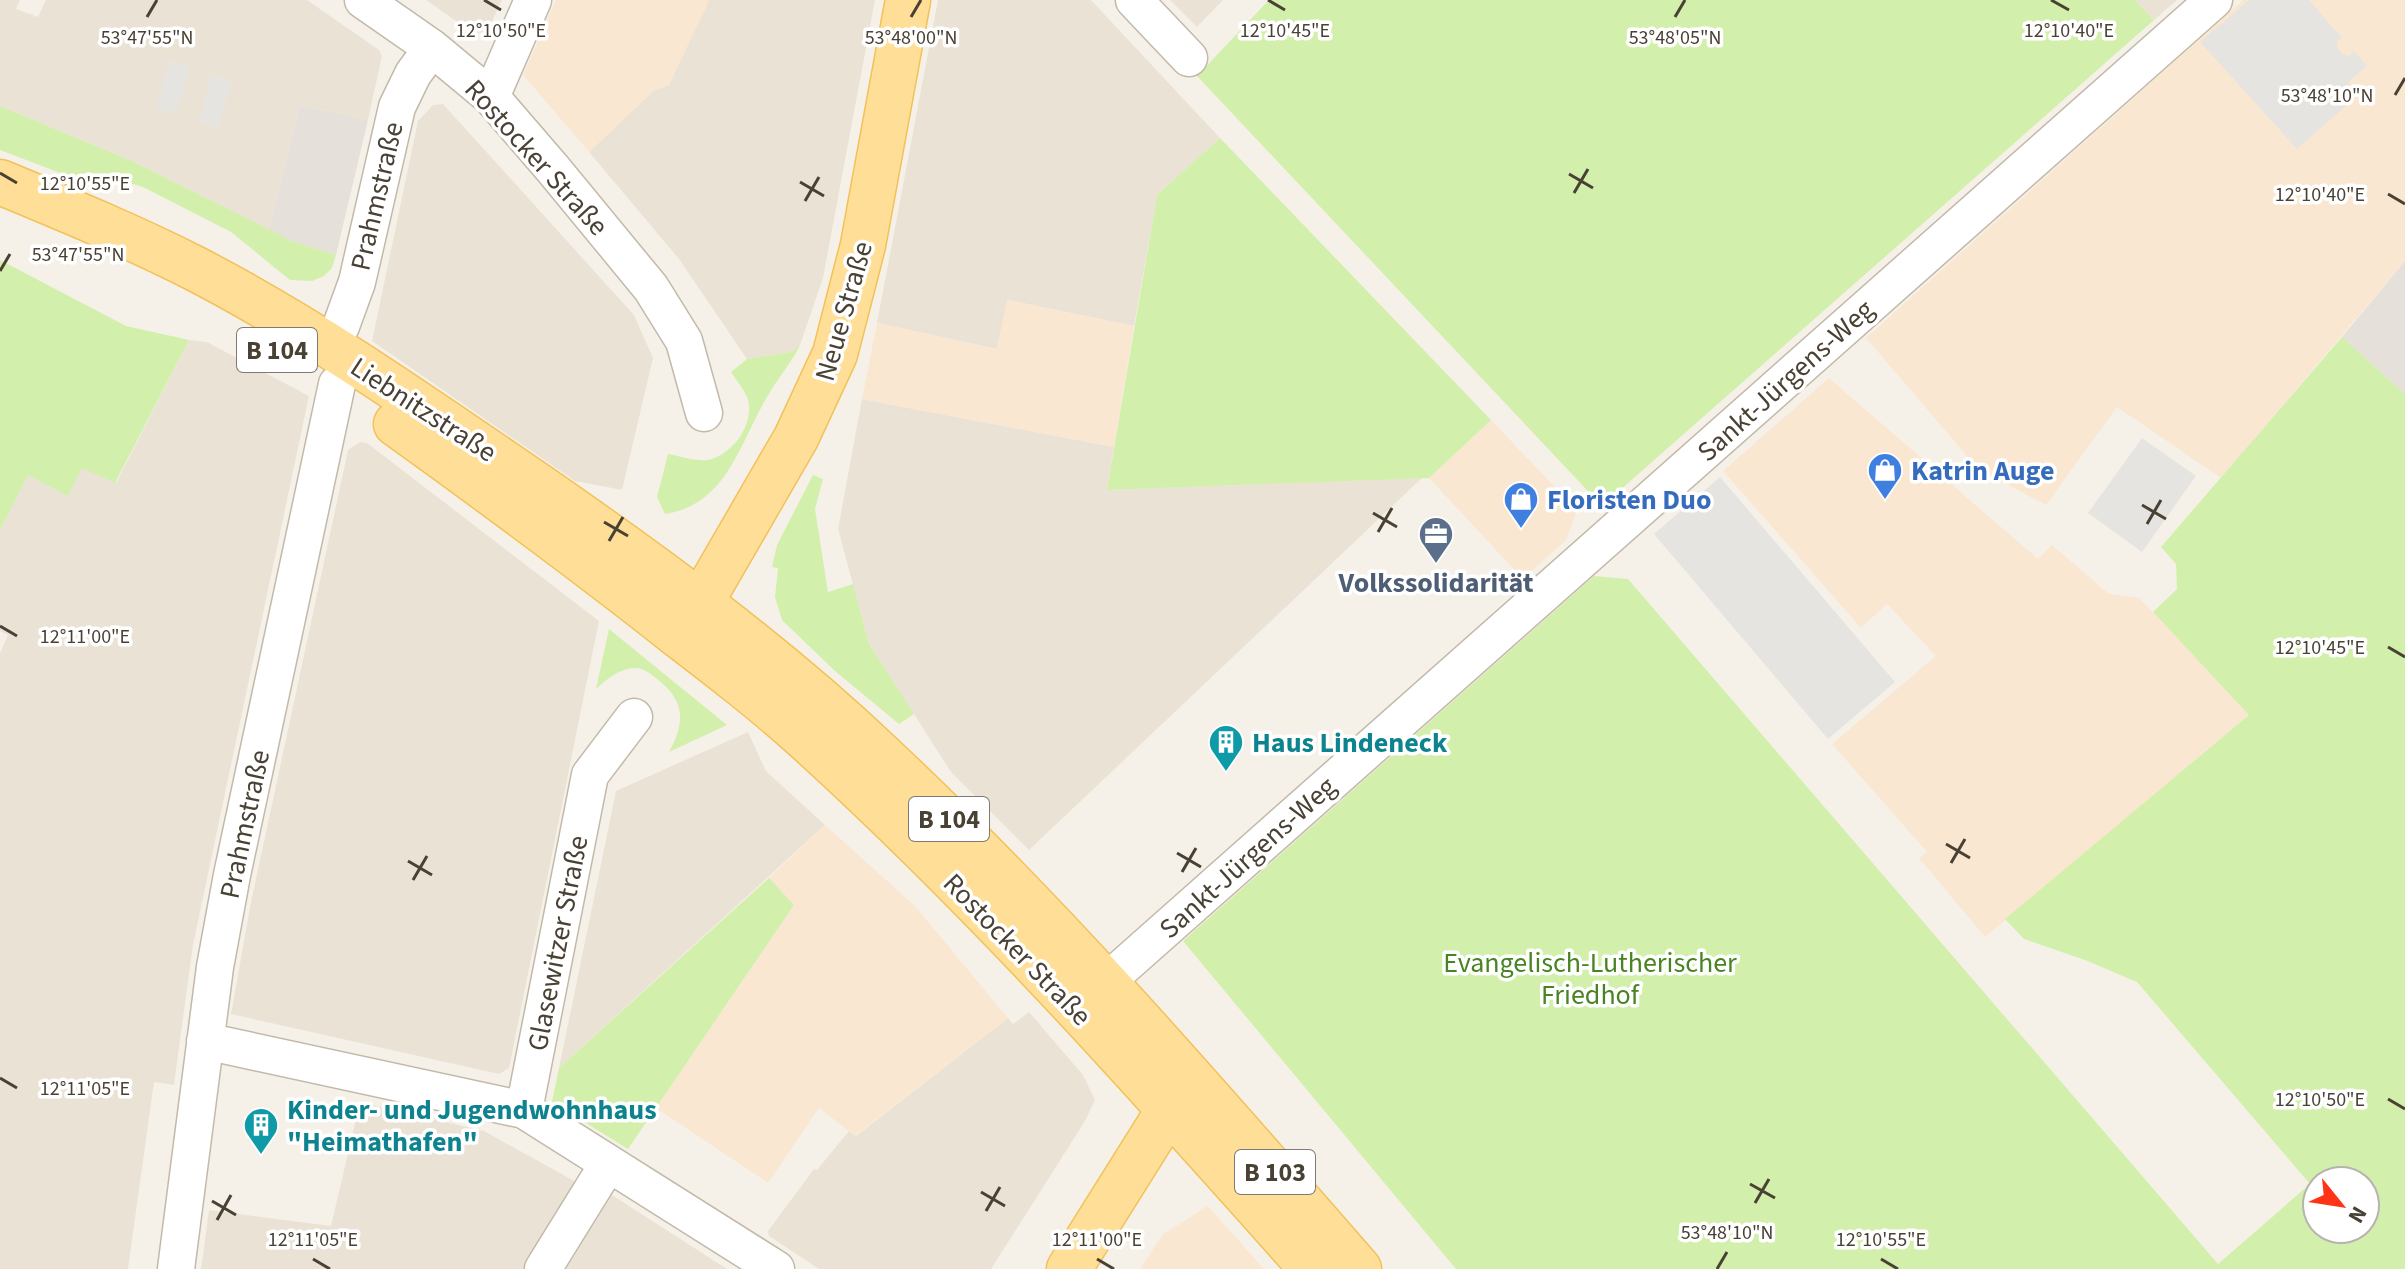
<svg xmlns="http://www.w3.org/2000/svg" width="2405" height="1269" viewBox="0 0 2405 1269" font-family="'Source Sans 3',sans-serif">
	<style>
		.residential { fill: #eae3d5 }
		.commercial { fill: #fae7d1 }
		.industrial { fill: #e5e0d9 }
		.green { fill: #d2efac; fill-rule: evenodd }
		.parking { fill: #e6e4e0 }
		.lines { fill: none; stroke-linecap: round; stroke-linejoin: round }
		.minor-casing { stroke: #c2b9a9; stroke-width: 39 }
		.major-casing { stroke: #f2c159; stroke-width: 47 }
		.minor { stroke: #fff; stroke-width: 36 }
		.major { stroke: #ffdf97; stroke-width: 44 }
		.ticks { fill: none; stroke: #4a4135; stroke-width: 3 }
		.labels { text-anchor: middle; stroke-width: 7; stroke-linejoin: round; paint-order: stroke }
		.shield { fill: #fff; stroke: #807a72; stroke-width: 2 }
		.shield-label { font-size: 26px; font-weight: bold; fill: #4a4135 }
		.street-label { font-size: 28px; fill: #4a4135; stroke: #fff }
		.shop-label { font-size: 28px; font-weight: bold; fill: #366cbe; stroke: #fff; text-anchor: start }
		.service-label { font-size: 28px; font-weight: bold; fill: #4e5e75; stroke: #fff }
		.culture-label { font-size: 28px; font-weight: bold; fill: #0d838f; stroke: #fff; text-anchor: start }
		.park-label { font-size: 28px; fill: #488421; stroke: #fff }
		.ticks-label { font-size: 20px; text-anchor: middle; fill: #4a4135; stroke: #fff; stroke-width: 7; stroke-linejoin: round; paint-order: stroke }
	</style>
	<rect width="100%" height="100%" fill="#f6f1e8"/>
	<path class="residential" d="M0,0H20L16,9L38,17L46,0H307L379,50L382,56L368,120L300,105L269,230L132,161L0,106Z
		M426,0H502L487,32L473,33Z
		M707,0H875L823,278L800,345L791,352L747,359L679,259L589,152L653,91L669,85Z
		M938,0H1091L1220,138L1157,195L1134,326L1008,300L997,349L877,323Z
		M1170,0H1223L1197,27Z
		M2135,0H2177L2154,20Z
		M443,104L634,315L653,358L622,490L575,481L372,341L418,121L433,105Z
		M189,340L207,342L309,396L193,945L174,1085L154,1082L128,1269H0V653L8,635L0,631V530L28,474L68,496L82,467L116,483Z
		M862,399L1114,447L1107,490L1422,478L1029,850L951,772L869,644L838,529Z
		M360,442L367,443L599,621L509,1068L499,1074L231,1014L250,907L348,450Z
		M748,732L766,771L825,825L559,1068L616,791Z
		M1029,1012L1083,1075L1095,1100L1085,1121L991,1269H819L769,1236L768,1231L814,1169L817,1170L849,1131L856,1136L1008,1018L1013,1024Z
		M360,1102L484,1131L578,1183L525,1269H201L209,1210L331,1226Z
		M612,1195L727,1269H566Z"/>
	<path class="commercial" d="M556,0H707L708,3L669,85L653,91L589,152L523,75Z
		M2243,0H2405V261L2221,478L2117,407L2046,505L1978,469L1866,338Z
		M1007,300L1134,326L1114,447L862,399L877,323L997,349Z
		M1829,378L2038,559L2052,545L2109,594L2139,598L2250,714L1985,937L1919,858L1927,852L1832,744L1936,656L1887,604L1861,628L1723,471Z
		M1491,420L1577,510L1566,540L1523,579L1429,478Z
		M825,825L915,906L1008,1018L855,1136L819,1108L768,1183L656,1108L794,905L769,878Z
		M1208,1206L1264,1269H1140L1163,1234Z"/>
	<path class="industrial" d="M300,105L368,120L336,255L292,241L269,230Z
		M2405,261V394L2342,337Z"/>
	<path class="green" d="M1269,0H2135L2154,20L1602,506L1197,76Z
		M0,106L132,161L292,241L336,255L332,268L324,276L312,281L290,280L231,232L143,187L126,182H84L0,150Z
		M1220,138L1491,420L1429,478L1107,490L1157,195Z
		M0,260L126,326L189,340L115,483L82,468L68,496L28,475L0,530Z
		M2342,337L2405,394V1269H1456L1183,941L1594,576L1628,579L2218,1264L2310,1184L2137,982L2085,960L2024,939L2005,919L2249,715L2153,612L2177,589L2176,564L2161,547ZM2317,1181H2365V1229H2317Z
		M800,345C792,362 780,375 770,392C740,440 729,504 665,514L657,497L668,454C681,456 699,463 712,459C733,452 751,428 749,405C748,393 737,382 731,372L747,359L791,352Z
		M813,475L823,479L815,509L828,592L853,584L869,644L914,714L899,724L835,671L782,620L775,597L778,568L772,567L777,545Z
		M609,629L727,725L669,752C685,723 686,701 657,679C651,674 644,668 635,668C620,668 607,679 596,689Z
		M769,878L794,905L628,1149L552,1102L559,1068Z"/>
	<path class="parking" d="M2249,0H2309L2342,38L2337,42V48L2344,55L2349,56L2354,51L2367,66L2349,81L2348,104L2297,149L2200,42Z
		M170,60L190,66L176,113L156,107Z
		M212,75L232,81L218,128L199,122Z
		M2142,438L2196,476L2142,552L2088,513Z
		M1720,477L1895,682L1828,739L1654,534Z"/>
	<g class="lines">
		<g class="minor-casing">
			<path id="minor" d="M363,0L432,48L491,97L553,169L651,288L684,341L704,413
				M1134,0L1189,58
				M491,97L533,0
				M330,347L341,326L357,282L397,107L413,74L432,48
				M1106,982L2214,0
				M205,1041L524,1110L776,1269
				M524,1110L590,775L634,717
				M176,1269L215,967L232,875L337,384
				M543,1269L608,1164"/>
		</g>
		<g class="major-casing">
			<path id="major" d="M0,182C65,209 131,236 194,268C314,330 426,409 537,485C656,567 773,653 878,752C1050,913 1204,1091 1359,1269
				M396,424C492,493 586,562 678,635C721,668 764,701 805,738C986,902 1149,1086 1312,1269
				M686,628L796,438L835,354L863,245L908,0
				M1069,1269L1185,1084"/>
		</g>
		<use href="#minor" class="minor"/>
		<use href="#major" class="major"/>
	</g>
	<path class="ticks" d="M484,0L501,10M1268,0L1285,10M2051,0L2069,10M147,17L157,0M911,17L921,0M1675,17L1685,0M2395,95L2405,78M0,173L17,183M1569,174L1593,188M800,182L824,196M1574,193L1588,169M2388,194L2405,204M805,201L819,177M0,271L10,254M2142,505L2166,519M1373,513L1397,527M604,522L628,536M2147,524L2161,500M1378,532L1392,508M609,541L623,517M0,626L17,636M2388,647L2405,657M1946,844L1970,858M1177,853L1201,867M408,861L432,875M1951,863L1965,839M1182,872L1196,848M413,880L427,856M0,1078L17,1088M2388,1099L2405,1109M1750,1184L1775,1198M981,1192L1005,1206M212,1201L236,1215M1755,1203L1769,1179M986,1211L1000,1187M217,1220L231,1195M313,1259L330,1269M1097,1259L1114,1269M1881,1259L1898,1269M1717,1269L1727,1252"/>
	<defs>
		<g id="shop-pin" transform="scale(1.8)"><path d="M0 17L-7.5 6A9.5 9.5 0 1 1 7.5 6Z" fill="#3f7fe0" stroke="#fff"/><path d="M-5-2.5h2.3a2.7 3.5 0 0 1 5.4 0H5L5.5 6h-11ZM-1.5-2.5h3a1.5 2.3 0 0 0-3 0Z" fill="#fff"/></g>
		<g id="office-pin" transform="scale(1.8)"><path d="M0 17L-7.5 6A9.5 9.5 0 1 1 7.5 6Z" fill="#5c6f8a" stroke="#fff"/><path d="M-6-3h4V-5.5h4V-3h4V5H-6ZM-1-4.5V-3h2v-1.5ZM-6 0V1H6V0Z" fill="#fff"/></g>
		<g id="building-pin" transform="scale(1.8)"><path d="M0 17L-7.5 6A9.5 9.5 0 1 1 7.5 6Z" fill="#0f9aa8" stroke="#fff"/><path d="M-4-6H4V6H1V3H-1V6H-4ZM-2.5-4.3h1.7v1.8h-1.7ZM.8-4.3h1.7v1.8H.8ZM-2.5-1h1.7V.8h-1.7ZM.8-1h1.7V.8H.8Z" fill="#fff"/></g>
	</defs>
	<g fill-rule="evenodd">
		<use href="#shop-pin" x="1885" y="470"/>
		<use href="#shop-pin" x="1521" y="499"/>
		<use href="#office-pin" x="1436" y="534"/>
		<use href="#building-pin" x="1226" y="742"/>
		<use href="#building-pin" x="261" y="1125"/>
	</g>
	<g class="labels">
		<g class="shield">
			<rect x="237" y="328" width="80" height="44" rx="6"/>
			<rect x="909" y="797" width="80" height="44" rx="6"/>
			<rect x="1235" y="1150" width="80" height="44" rx="6"/>
		</g>
		<g class="shield-label">
			<text x="277" y="359">B 104</text>
			<text x="949" y="828">B 104</text>
			<text x="1275" y="1181">B 103</text>
		</g>
		<g class="street-label">
			<text transform="translate(537 157) rotate(48)" y="10">Rostocker Straße</text>
			<text transform="translate(376 196) rotate(-77)" y="10">Prahmstraße</text>
			<text transform="translate(843 311) rotate(-74)" y="10">Neue Straße</text>
			<text transform="translate(1785 380) rotate(-42)" y="10">Sankt-Jürgens-Weg</text>
			<text transform="translate(424 409) rotate(33)" y="10">Liebnitzstraße</text>
			<text transform="translate(244 824) rotate(-78)" y="10">Prahmstraße</text>
			<text transform="translate(1247 857) rotate(-42)" y="10">Sankt-Jürgens-Weg</text>
			<text transform="translate(557 943) rotate(-79)" y="10">Glasewitzer Straße</text>
			<text transform="translate(1018 949) rotate(46)" y="10">Rostocker Straße</text>
		</g>
		<g class="shop-label">
			<text x="1911" y="480">Katrin Auge</text>
			<text x="1547" y="509">Floristen Duo</text>
		</g>
		<g class="service-label">
			<text x="1436" y="592">Volkssolidarität</text>
		</g>
		<g class="culture-label">
			<text x="1252" y="752">Haus Lindeneck</text>
			<text x="287" y="1119">Kinder- und Jugendwohnhaus<tspan x="287" dy="32">"Heimathafen"</tspan></text>
		</g>
		<g class="park-label">
			<text x="1590" y="972">Evangelisch-Lutherischer<tspan x="1590" dy="32">Friedhof</tspan></text>
		</g>
	</g>
	<g class="ticks-label">
		<text x="501" y="37">12°10'50"E</text>
		<text x="1285" y="37">12°10'45"E</text>
		<text x="2069" y="37">12°10'40"E</text>
		<text x="147" y="44">53°47'55"N</text>
		<text x="911" y="44">53°48'00"N</text>
		<text x="1675" y="44">53°48'05"N</text>
		<text x="2327" y="102">53°48'10"N</text>
		<text x="85" y="190">12°10'55"E</text>
		<text x="2320" y="201">12°10'40"E</text>
		<text x="78" y="261">53°47'55"N</text>
		<text x="85" y="643">12°11'00"E</text>
		<text x="2320" y="654">12°10'45"E</text>
		<text x="85" y="1095">12°11'05"E</text>
		<text x="2320" y="1106">12°10'50"E</text>
		<text x="1727" y="1239">53°48'10"N</text>
		<text x="313" y="1246">12°11'05"E</text>
		<text x="1097" y="1246">12°11'00"E</text>
		<text x="1881" y="1246">12°10'55"E</text>
	</g>
	<g transform="translate(2341 1205) rotate(120)"><circle r="38" fill="#ffffff" stroke="#b7b3ae" stroke-width="2"/>
	<path d="M0-6L14 30L0 20L-14 30Z" fill="#ff3315"/>
	<text y="-12" font-size="22" font-weight="bold" text-anchor="middle" fill="#4a4135">N</text>
	</g>
</svg>
